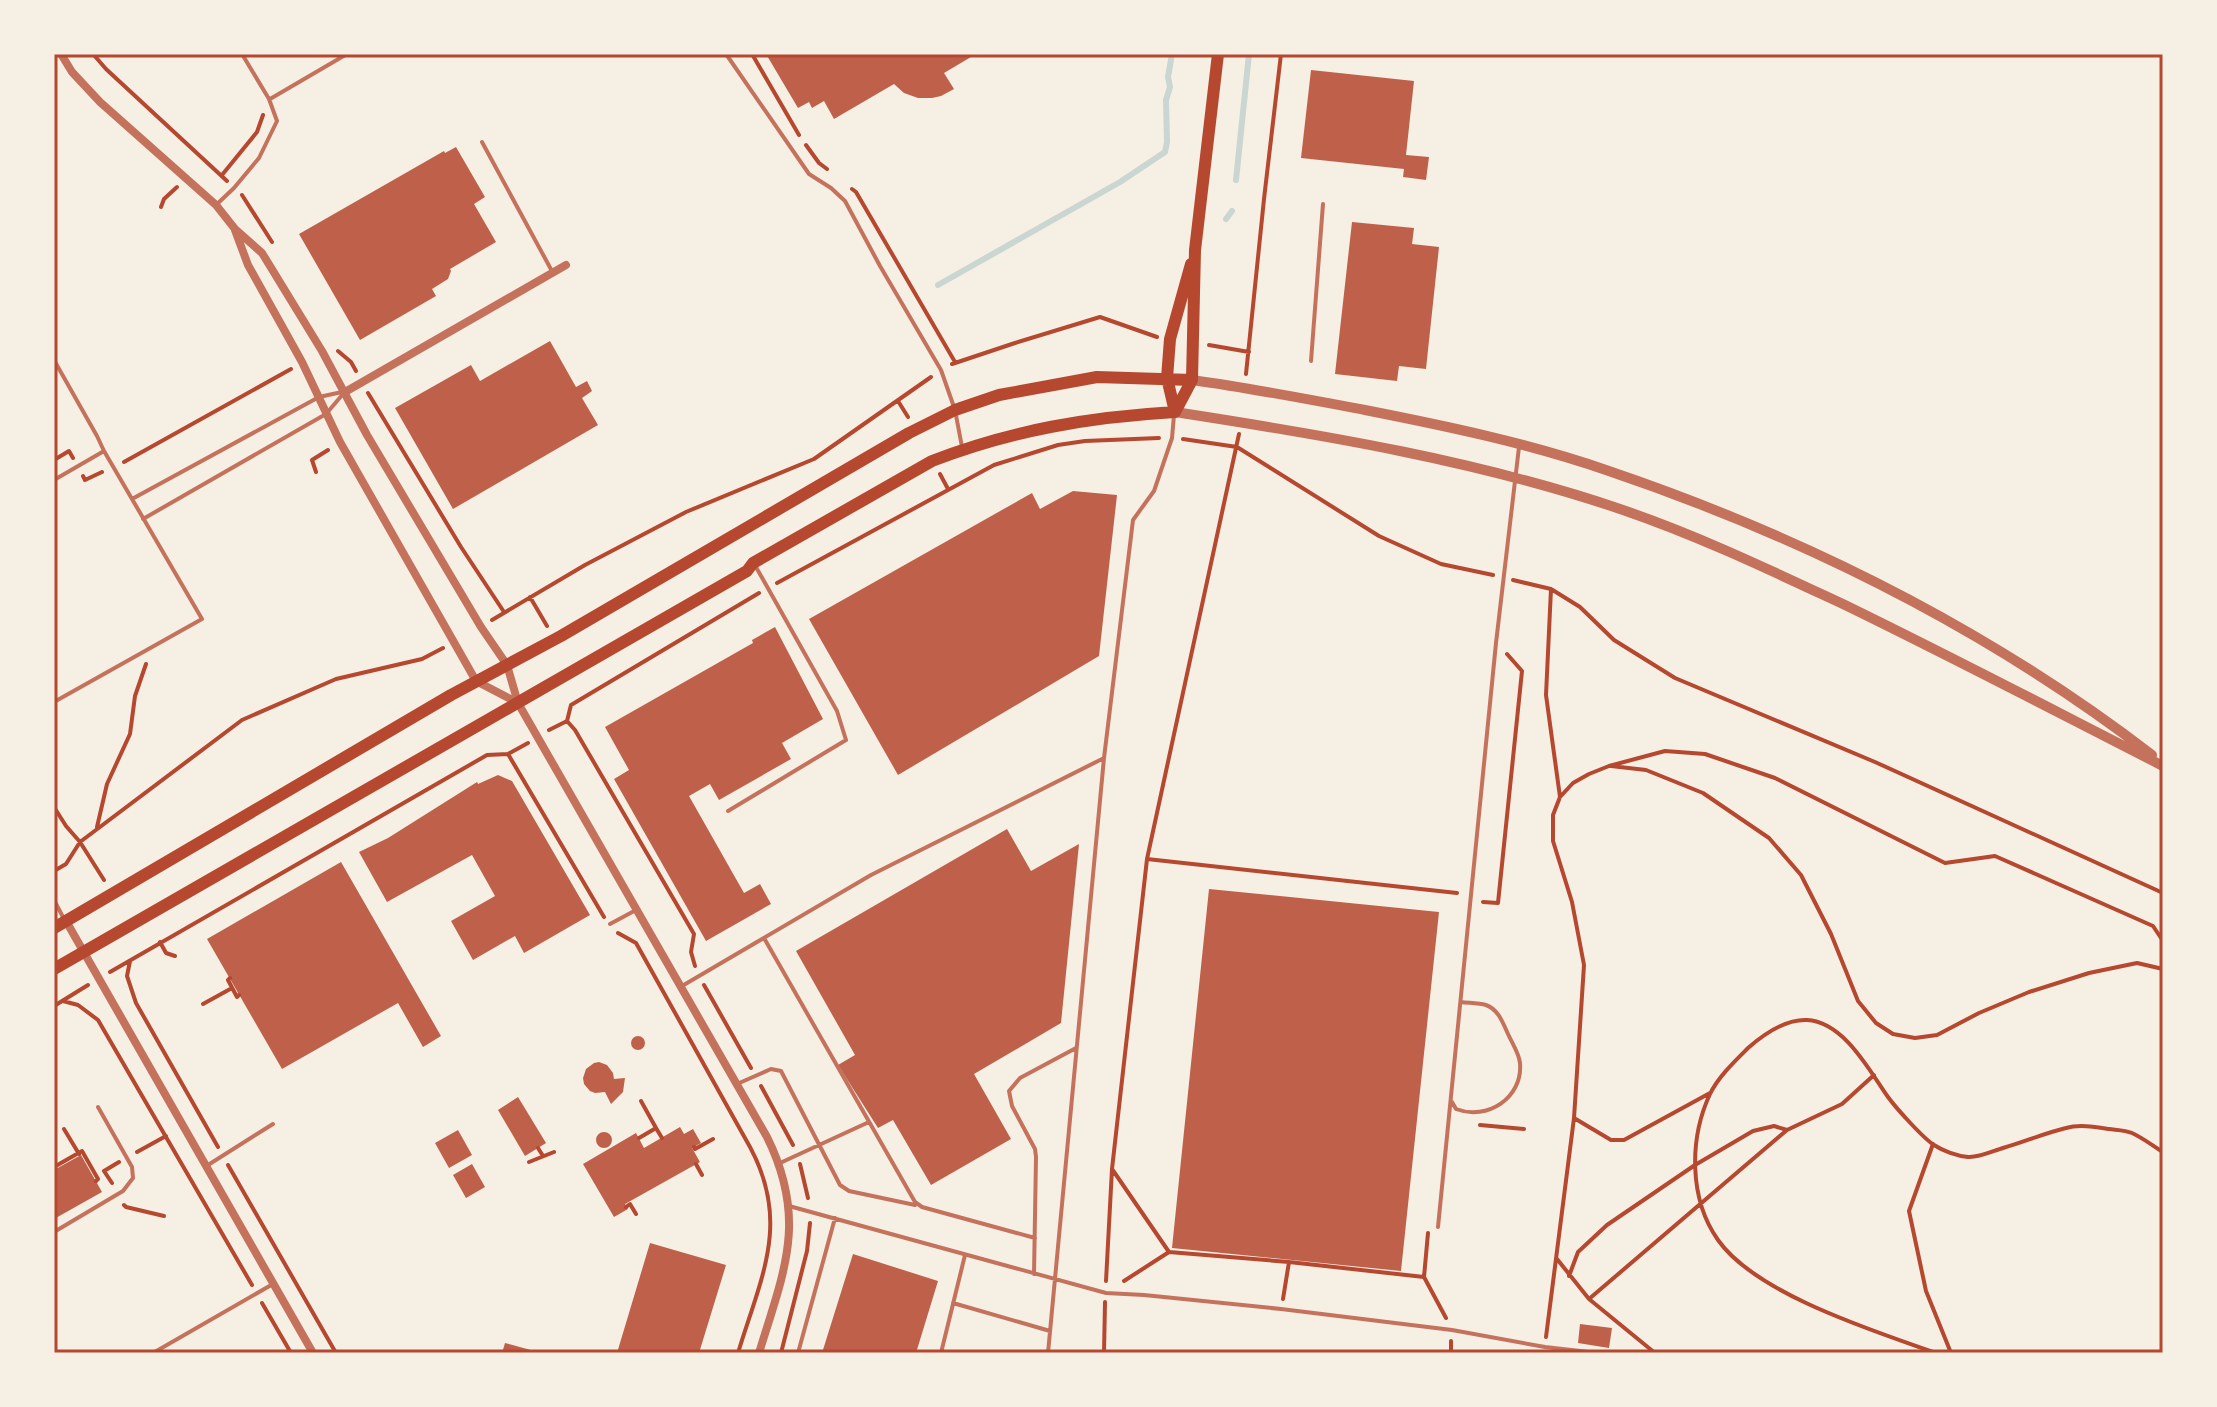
<svg xmlns="http://www.w3.org/2000/svg" width="2217" height="1407" viewBox="0 0 2217 1407" font-family="Raleway,sans-serif">
	<style>
		.lines { fill: none; stroke-linecap: round; stroke-linejoin: round }
		.stream { stroke: #c9d6d2; stroke-width: 6 }
		.building { fill: #bf614a }
		.path { stroke: #b5482f; stroke-width: 4 }
		.service { stroke: #c5725c; stroke-width: 4 }
		.minor { stroke: #c5725c; stroke-width: 8 }
		.tertiary { stroke: #c5725c; stroke-width: 10 }
		.secondary { stroke: #b5482f; stroke-width: 12 }
		.neatline { fill: none; stroke: #b5482f; stroke-width: 3 }
	</style>
	<rect width="100%" height="100%" fill="#f6efe4"/>
	<g class="lines">
		<path class="stream" d="M1236,180L1249,54
			M1226,219L1232,211
			M938,285L1120,182L1165,152L1167,142L1166,100L1170,87L1168,77L1172,54"/>
	</g>
	<path class="building" d="M766,54H976L944,73L954,89L941,96L932,98H918L904,93L894,84L834,119L824,101L812,108L809,102L798,108Z
		M1311,70L1414,81L1406,155L1429,157L1426,180L1403,177L1404,169L1301,158Z
		M456,147L485,197L474,204L496,242L450,269L451,271L448,279L432,289L436,296L360,340L299,234L444,151L445,153Z
		M1352,222L1414,228L1412,244L1439,247L1426,369L1399,366L1397,381L1335,374Z
		M550,341L576,387L587,381L592,391L582,398L598,425L453,509L395,408L471,365L480,381Z
		M1073,491L1117,495L1099,656L898,775L809,619L1032,493L1040,509Z
		M775,627L823,719L782,743L791,759L719,800L710,784L689,796L744,893L760,884L771,904L706,941L614,779L629,770L605,727L753,643L752,640Z
		M498,775L512,781L590,915L524,953L515,936L473,960L451,921L495,896L472,855L387,902L359,852L388,838L477,782L478,784Z
		M1007,829L1031,871L1079,844L1061,1023L974,1074L1011,1139L931,1185L893,1120L878,1128L838,1065L855,1055L796,951Z
		M341,862L441,1036L423,1047L398,1003L282,1069L207,939Z
		M1209,889L1439,912L1401,1271L1172,1248Z
		M631 1043a7 7 0 1 1 14 0a7 7 0 1 1-14 0Z
		M594,1063L599,1062L607,1065L613,1073L614,1079L625,1078L623,1092L611,1104L605,1092L595,1093L590,1091L584,1084L583,1078L586,1069Z
		M518,1097L546,1143L525,1156L498,1110Z
		M680,1127L684,1134L693,1129L701,1143L692,1148L700,1162L625,1204L628,1209L614,1217L583,1164L636,1133L644,1148Z
		M458,1130L472,1155L449,1168L435,1143Z
		M596 1140a8 8 0 1 1 16 0a8 8 0 1 1-16 0Z
		M81,1155L102,1192L54,1219V1170Z
		M472,1164L485,1187L466,1198L453,1175Z
		M650,1243L726,1265L699,1353H617Z
		M853,1254L938,1281L916,1353H822Z
		M1580,1324L1612,1328L1609,1348L1578,1343Z
		M505,1343L538,1352V1353H502Z"/>
	<g class="lines">
		<path class="path" d="M93,54L106,69L227,181
			M752,54L799,135
			M806,145L819,163L827,169
			M222,175L257,132L263,115
			M852,189L856,192L955,362
			M242,195L272,242
			M161,207L164,199L177,187
			M1209,345L1249,352
			M338,351L351,362L356,371
			M952,364L1015,343L1100,317L1157,337
			M1246,374L1264,199L1281,54
			M368,393L461,547L504,612
			M898,401L908,417
			M1183,439L1237,447L1379,536L1441,564L1493,575
			M54,460L69,451L73,458
			M124,462L291,369
			M316,472L312,460L328,450
			M940,474L948,489
			M83,476L85,480L102,472
			M1513,580L1551,589L1580,607L1614,640L1675,678L1875,762L2163,893
			M777,583L994,465L1058,445L1085,441L1159,438
			M1551,589L1546,695L1560,797
			M530,597L547,626
			M492,620L585,565L686,512L814,459L931,377
			M567,721L575,730L694,934L691,952L695,966
			M549,730L567,721L571,705L759,593
			M508,754L604,917
			M1611,766L1646,770L1703,793L1769,838L1801,875L1831,934L1858,1001L1876,1023L1893,1034L1915,1038L1937,1035L1979,1013L2029,992L2089,973L2137,963L2163,969
			M54,807L66,826L80,842L104,880
			M97,827L107,784L130,734L135,696L146,664
			M1147,859L1457,893
			M54,871L66,864L80,842L242,720L336,679L422,659L443,648
			M1483,902L1498,903L1522,671L1507,654
			M618,933L636,943L750,1147C791,1223 761,1277 738,1353
			M160,942L166,953L175,956
			M130,961L127,976L136,1003L218,1147
			M110,972L487,755L508,754L528,743
			M230,978L228,980L237,997L239,995
			M704,985L751,1068
			M63,1001L78,1005L98,1020L252,1285
			M203,1004L232,988
			M54,1006L88,985
			M761,1086L793,1145
			M641,1101L656,1128
			M1574,1118L1611,1140H1624L1710,1093
			M1480,1125L1524,1129
			M64,1129L79,1154
			M639,1138L656,1128L662,1138
			M1933,1144L1909,1211L1926,1291L1951,1353
			M694,1147L695,1149L713,1139
			M538,1148L543,1156
			M137,1152L166,1136
			M529,1162L554,1152
			M696,1164L702,1175
			M800,1164L808,1198
			M228,1165L336,1353
			M54,1167L82,1151L98,1179L96,1181
			M1112,1169L1169,1252
			M112,1183L104,1171L119,1162
			M124,1205L126,1207L164,1216
			M626,1207L630,1204L636,1214
			M1428,1233L1424,1277L1446,1318
			M1557,1259L1589,1299L1655,1353
			M1569,1276L1578,1252L1607,1225L1695,1165L1753,1131L1774,1126L1787,1130L1842,1104L1874,1075
			M1106,1281L1112,1169L1147,859L1239,434
			M1124,1281L1169,1252L1289,1262L1424,1277
			M1283,1299L1289,1262
			M1589,1299L1787,1130
			M262,1303L291,1353
			M1546,1337L1574,1118L1584,965L1572,902L1553,841V815L1560,797L1573,783L1589,774L1609,766L1665,751L1705,754L1775,778L1945,863L1995,856L2153,926L2163,941
			M781,1353L807,1251L810,1223
			M1104,1353L1105,1302
			M1451,1353V1341
			M1936,1353C1874,1331 1756,1294 1718,1240C1689,1199 1689,1139 1710,1094C1718,1077 1735,1061 1748,1048C1764,1034 1785,1019 1807,1020C1844,1022 1869,1070 1888,1097C1896,1108 1923,1138 1934,1145C1943,1151 1957,1156 1968,1157C1978,1158 1993,1151 2003,1148C2024,1142 2045,1133 2066,1128C2079,1124 2096,1127 2109,1129C2116,1130 2125,1130 2132,1133C2143,1138 2153,1146 2163,1152"/>
		<path class="service" d="M726,54L809,174L831,188L845,201L880,266L941,370L955,410L962,447
			M270,99L347,54
			M482,142L553,273
			M216,205L234,188L259,158L277,121L269,99L242,54
			M54,360L97,436L104,451L202,619L54,702
			M1311,361L1323,204
			M54,480L104,451
			M132,499L319,397L342,392
			M143,519L326,414L343,394
			M728,811L846,740L837,711L756,567
			M54,900L64,919
			M610,924L636,910
			M764,938L915,1202L922,1207L1035,1238
			M682,986L871,875L1104,758L1133,520L1154,491L1172,438L1174,415
			M737,1084L771,1069L781,1071L840,1185L849,1191L915,1205
			M1452,1102L1456,1109C1487,1121 1523,1098 1520,1063C1519,1053 1512,1043 1508,1034C1503,1023 1498,1009 1486,1005C1478,1003 1468,1003 1461,1002
			M780,1163L869,1122
			M208,1165L273,1124
			M789,1206L1106,1293L1144,1295L1281,1309L1452,1330L1545,1347L1598,1353
			M1438,1227L1496,643L1519,447
			M54,1232L123,1191L133,1178L132,1167L98,1107
			M1034,1274L1036,1157L1035,1149L1012,1106L1009,1091L1020,1078L1076,1048
			M953,1303L1050,1331
			M153,1353L273,1284
			M798,1353L835,1218
			M941,1353L965,1255
			M1048,1353L1104,758"/>
		<path class="minor" d="M61,54L72,72L100,102L216,205L235,229L262,253L322,351L367,435L481,627L507,665L518,703L767,1137C808,1220 784,1271 759,1353
			M235,230L248,265L302,362L340,442L476,681L518,703
			M345,392L566,265
			M66,921L313,1353"/>
		<path class="tertiary" d="M1192,380C1250,388 1307,399 1365,410C1446,426 1528,443 1606,470C1801,536 1988,629 2152,755
			M1175,412C1324,435 1480,461 1623,510C1699,536 1772,571 1845,605C1952,657 2057,712 2163,766"/>
		<path class="secondary" d="M1175,412L1192,380L1195,250L1218,54
			M1175,412L1167,378L1170,339L1191,264
			M54,928L451,695L561,636L909,433L955,410L999,395L1097,377L1192,380
			M54,969L747,571L753,563L932,461C1012,430 1090,417 1175,412"/>
	</g>
	<rect width="2217" height="1407" fill="none" stroke="#f6efe4" stroke-width="112"/>
	<rect x="56" y="56" width="2105" height="1295" class="neatline"/>
</svg>
